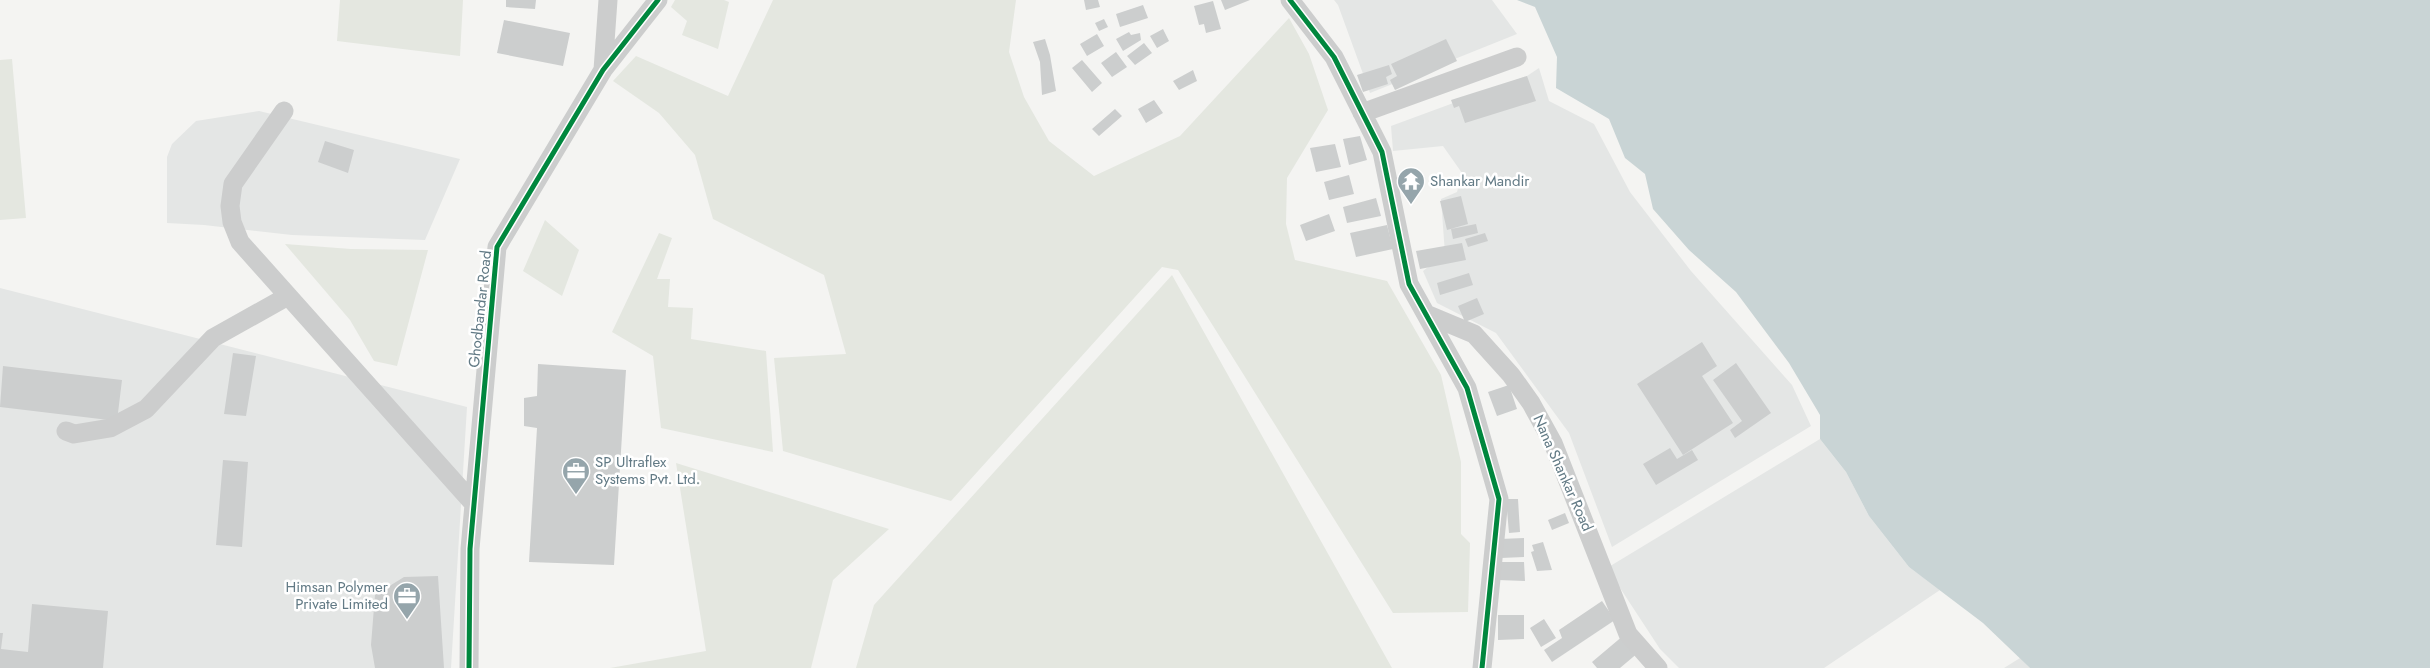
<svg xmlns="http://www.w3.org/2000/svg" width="2430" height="668" viewBox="0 0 2430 668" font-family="Jost,sans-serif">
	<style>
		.built { fill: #e4e6e5 }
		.green { fill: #e4e7e0 }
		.water { fill: #c9d4d5 }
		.building { fill: #cccece }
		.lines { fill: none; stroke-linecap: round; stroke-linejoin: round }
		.minor { stroke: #cccdcd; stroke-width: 19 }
		.cycleway-casing { stroke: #fff; stroke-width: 8 }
		.cycleway { stroke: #00873e; stroke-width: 5 }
		.labels { text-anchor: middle; stroke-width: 5; stroke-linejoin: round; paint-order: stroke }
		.poi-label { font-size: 15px; fill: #627a85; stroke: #fff; text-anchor: start }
		.street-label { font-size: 15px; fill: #627a85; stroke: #fff }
	</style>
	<rect width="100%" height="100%" fill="#f4f4f2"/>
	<path class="built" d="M1334,0H1492L1517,34L1370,93L1338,5Z
		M1539,68L1549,101L1594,124L1630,192L1691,271L1792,385L1811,426L1612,547L1569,433L1496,333L1437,303L1423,271L1445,254L1441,199L1457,192L1462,173L1443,146L1393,151L1391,126L1527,76Z
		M259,111L460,159L425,240L292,235L204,225L167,223V157L172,144L196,121Z
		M0,288L467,407L451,668H0Z
		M1820,439L1846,472L1869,516L1909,567L1940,590L1824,668H1679L1660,649L1607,568Z
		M2020,658L2030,668H2004Z"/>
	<path class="green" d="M340,0H463L460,56L337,41Z
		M675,0H724L729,2L718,49L682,35L687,21L671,7Z
		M773,0H1016L1009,52L1024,97L1049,141L1094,176L1180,136L1289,18L1309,54L1328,110L1287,178L1286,224L1295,260L1387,281L1441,375L1461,462V534L1470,543L1468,612L1393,613L1178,270L1162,267L951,501L783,451L774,358L846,354L824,275L713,219L695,155L659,113L613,81L636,56L728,96Z
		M12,59L26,218L0,220V60Z
		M545,220L579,250L562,296L523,271Z
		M659,233L672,238L657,279H670L668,307L693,308L691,339L766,351L773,452L661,428L653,356L612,332Z
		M285,244L351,249L428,250L397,366L374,361L350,320Z
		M1172,275L1392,668H856L874,605Z
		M676,463L889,529L833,580L811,668H610L706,651Z"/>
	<path class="water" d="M1517,0H2430V668H2030L1983,623L1909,567L1869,516L1846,472L1820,439V415L1789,363L1736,292L1689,250L1653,209L1645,174L1625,158L1609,119L1556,88L1557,57L1535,7Z"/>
	<path class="building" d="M506,0H536L535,9L506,7Z
		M1084,0H1098L1100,7L1086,10Z
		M1221,0H1250L1225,10Z
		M1213,1L1221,29L1206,33L1204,24L1199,25L1194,6Z
		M1143,5L1148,18L1120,27L1116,14Z
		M1104,19L1108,27L1099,31L1095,23Z
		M504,20L570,33L563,66L497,53Z
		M1163,29L1169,41L1157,48L1150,36Z
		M1129,32L1131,35L1140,33L1141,40L1123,51L1116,39Z
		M1097,34L1104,46L1087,56L1080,44Z
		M1045,39L1050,55L1056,91L1042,95L1040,62L1033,42Z
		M1446,39L1457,61L1395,90L1390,80L1397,76L1391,64Z
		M1144,43L1152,53L1135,65L1127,56Z
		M1116,52L1127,67L1112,77L1101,63Z
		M1082,60L1102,83L1092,92L1072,68Z
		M1389,65L1392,74L1386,77L1388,84L1363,92L1357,75Z
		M1193,70L1197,81L1179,90L1173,81Z
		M1527,76L1536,101L1465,123L1459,106L1454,108L1451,100Z
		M1154,100L1163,113L1146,123L1138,109Z
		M1115,109L1122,116L1099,136L1092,129Z
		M1360,136L1367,160L1349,165L1343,139Z
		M325,141L354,150L348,173L318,162Z
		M1335,144L1341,167L1316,172L1310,148Z
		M1349,175L1354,194L1329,200L1324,182Z
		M1461,196L1468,224L1447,230L1440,201Z
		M1376,198L1381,216L1347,223L1343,207Z
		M1329,214L1335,231L1306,241L1300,225Z
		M1476,224L1478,233L1453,239L1451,229Z
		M1387,225L1393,249L1356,257L1350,233Z
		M1485,233L1488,241L1468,247L1465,239Z
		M1462,243L1466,260L1420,269L1416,251Z
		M1469,273L1473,285L1440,295L1437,283Z
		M1477,298L1484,314L1465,322L1458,306Z
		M1702,342L1717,366L1702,376L1733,423L1683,455L1637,384Z
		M233,353L256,356L246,416L224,414Z
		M1736,363L1771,413L1735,438L1730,430L1742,421L1713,380Z
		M538,364L626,370L614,565L529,562L537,428L524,426V398L537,396Z
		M3,366L122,380L117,421L0,407Z
		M1509,385L1517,409L1497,416L1488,392Z
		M1670,448L1677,459L1692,450L1698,460L1656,485L1643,464Z
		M223,460L248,462L242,547L216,545Z
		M1506,499H1518L1520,532L1509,533Z
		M1565,513L1569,523L1552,530L1548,520Z
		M1524,538V557L1501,558L1500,539Z
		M1543,542L1552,570L1537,571L1531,552L1534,551L1532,545Z
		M1498,562H1524L1525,581L1498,580Z
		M438,576L444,668H375L371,645L375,595L404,577Z
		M1602,601L1615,620L1552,662L1544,650L1562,638L1559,630Z
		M32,604L108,611L103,668H0V633H3L1,649L28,652Z
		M1498,615H1524V639L1498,640Z
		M1544,619L1556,638L1541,647L1530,628Z
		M1624,635L1639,652L1620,668H1597L1592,662Z"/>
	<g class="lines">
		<path class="minor" d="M1290,0L1334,57L1382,152L1409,284L1467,388L1499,499L1482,668
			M603,70L608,0
			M284,111L233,184L230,206L232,222L240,242L474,504
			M1362,113L1517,57
			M1426,314L1474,334L1511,375L1531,403L1553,443L1628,634L1658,668
			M66,431L74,434L110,428L146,409L213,338L288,296
			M469,668L470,549L497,247L603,70L658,0"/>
		<g class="cycleway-casing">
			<path id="cycleway" d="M1290,0L1334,57L1382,152L1409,284L1467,388L1499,499L1482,668
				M469,668L470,549L497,247L603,70L658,0"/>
		</g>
		<use href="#cycleway" class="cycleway"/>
	</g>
	<defs>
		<g id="temple-pin" transform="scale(1.4375)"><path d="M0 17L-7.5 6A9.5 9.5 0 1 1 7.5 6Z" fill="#95a5ab" stroke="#fff"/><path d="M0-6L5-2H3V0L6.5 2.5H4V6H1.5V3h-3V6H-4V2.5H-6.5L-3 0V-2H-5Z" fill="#fff"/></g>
		<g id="office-pin" transform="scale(1.4375)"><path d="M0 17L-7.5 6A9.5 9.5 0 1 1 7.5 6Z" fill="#95a5ab" stroke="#fff"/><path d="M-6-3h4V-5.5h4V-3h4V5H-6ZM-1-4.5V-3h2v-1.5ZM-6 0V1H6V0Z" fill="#fff"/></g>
	</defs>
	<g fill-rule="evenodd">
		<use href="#temple-pin" x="1411" y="181"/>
		<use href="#office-pin" x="576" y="471"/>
		<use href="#office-pin" x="407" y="596"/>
	</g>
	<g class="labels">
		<g class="poi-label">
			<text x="1430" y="186">Shankar Mandir</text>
			<text x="595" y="467">SP Ultraflex<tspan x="595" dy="17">Systems Pvt. Ltd.</tspan></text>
			<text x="388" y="592" text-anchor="end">Himsan Polymer<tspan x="388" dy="17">Private Limited</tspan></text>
		</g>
		<g class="street-label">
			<text transform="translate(480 309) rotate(-84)" y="5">Ghodbandar Road</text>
			<text transform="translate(1563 473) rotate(66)" y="5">Nana Shankar Road</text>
		</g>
	</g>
</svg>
